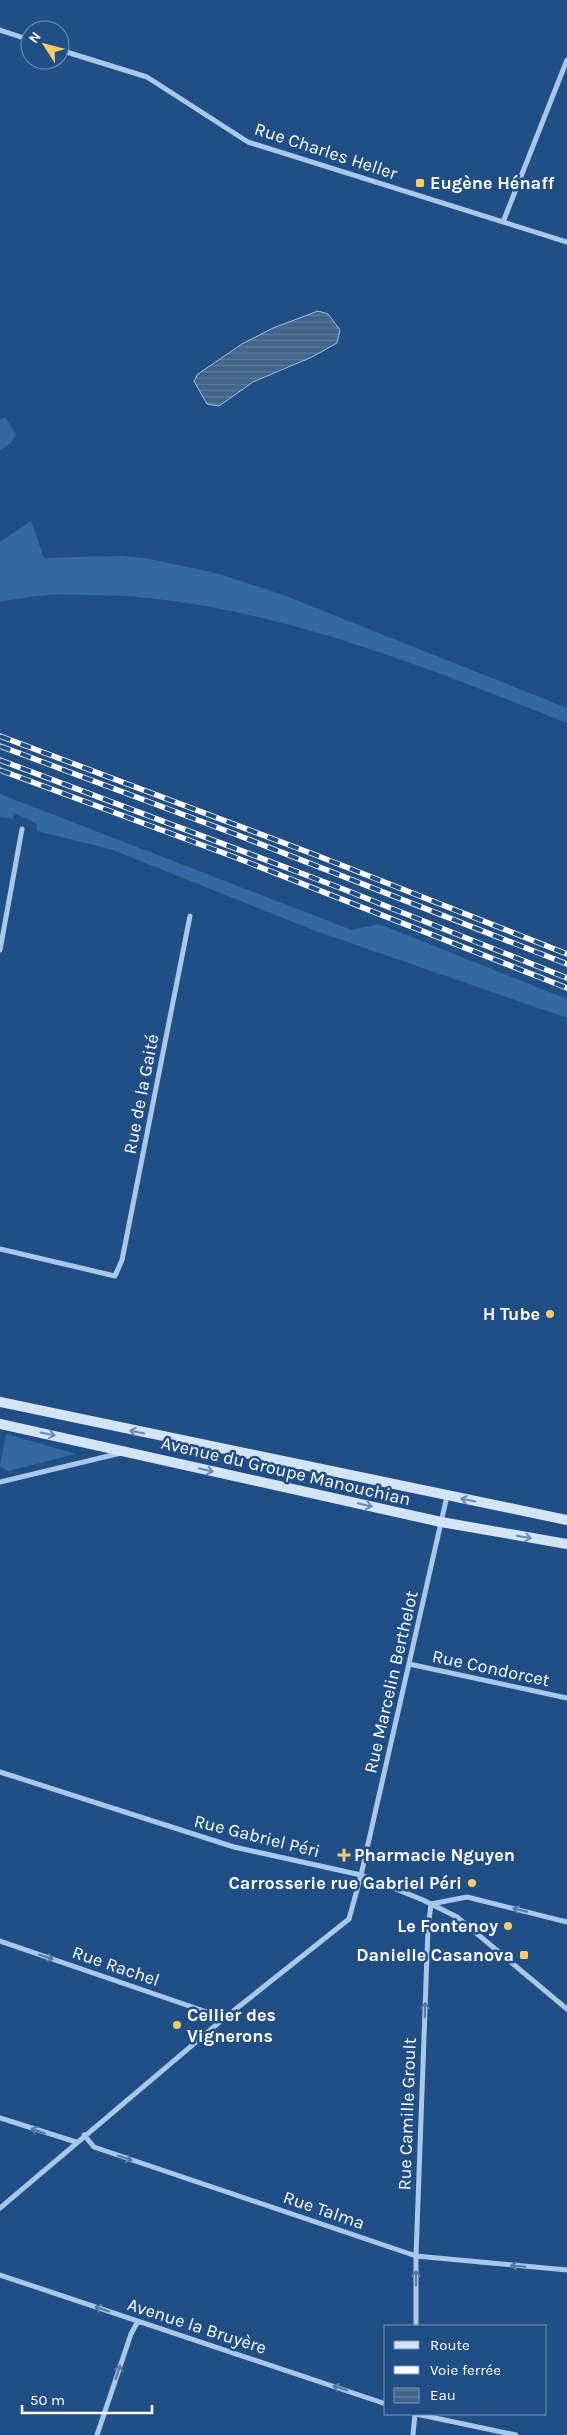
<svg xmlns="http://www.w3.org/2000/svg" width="567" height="2435" viewBox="0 0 567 2435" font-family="Karla,sans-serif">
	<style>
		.grass { fill: #3468a2 }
		.water { fill: url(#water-rules); stroke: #9cc2eb }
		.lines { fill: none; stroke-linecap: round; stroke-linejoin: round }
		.street { stroke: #a9c7e9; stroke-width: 5 }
		.secondary { stroke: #d4e4f7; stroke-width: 10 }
		.rail-casing { stroke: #fff; stroke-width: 5.5 }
		.rail { stroke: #204e85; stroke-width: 4; stroke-dasharray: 11; stroke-linecap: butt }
		.oneway { stroke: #688ab3 }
		.oneway2 { stroke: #5078a8 }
		.poi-dot { fill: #f7cc69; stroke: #204e85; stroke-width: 2 }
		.labels { text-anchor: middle; stroke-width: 5; stroke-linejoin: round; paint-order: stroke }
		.street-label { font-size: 18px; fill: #fff; stroke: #204e85 }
		.poi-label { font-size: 18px; font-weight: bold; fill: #fff; stroke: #204e85; text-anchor: end }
	</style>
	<defs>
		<pattern id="water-rules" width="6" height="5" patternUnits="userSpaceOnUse" patternTransform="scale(1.25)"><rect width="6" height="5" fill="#42648b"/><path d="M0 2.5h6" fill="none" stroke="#5e7b9c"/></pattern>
	</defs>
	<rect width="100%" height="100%" fill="#204e85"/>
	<path class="grass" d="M5,417L16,434L12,442L0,450V420Z
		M31,521L44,558L119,556L145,558L216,573L281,594L567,708V723C420,665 254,597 94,595C79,595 64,594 49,595C33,596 16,599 0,602V542Z
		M0,794L352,930L379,924L567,999V1018L313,930L110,849L37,831V824L14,813L13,819L0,817Z
		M6,1434L76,1454L8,1471L0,1466Z"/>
	<path class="water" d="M318,311L328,314L340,330L337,343L312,357L253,382L219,406L207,404L194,381L198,374L242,344L273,328Z"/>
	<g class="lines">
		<path class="street" d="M0,30L30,40
			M60,50L147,77L248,142L567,242
			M503,222L567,60
			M0,950L22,829
			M0,1249L115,1276L122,1260L190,916
			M0,1482L121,1453
			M409,1664L567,1698
			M0,1772L234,1847L361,1875L423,1900L457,1917L567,2009
			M431,1904L467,1897L567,1922
			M0,1941L207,2012L222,2020
			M0,2118L76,2142
			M84,2135L94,2147L416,2256L567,2270
			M0,2208L222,2020L349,1919L361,1875L447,1496
			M0,2275L386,2404
			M416,2326V2256L428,1928L431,1904
			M416,2414L516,2435
			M97,2435L131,2334L138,2321
			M413,2435L415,2414"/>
		<path class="secondary" d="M0,1402L567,1520
			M0,1424L441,1522L567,1544"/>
		<g class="rail-casing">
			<path id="rail" d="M0,736L313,854L567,954
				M0,746L235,834L567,964
				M0,760L343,889L567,978
				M0,770L237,858L567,988"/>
		</g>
		<use href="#rail" class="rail"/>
	</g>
	<defs><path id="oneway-shaft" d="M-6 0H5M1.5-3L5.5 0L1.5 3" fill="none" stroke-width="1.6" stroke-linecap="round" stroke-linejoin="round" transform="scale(1.25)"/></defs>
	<g class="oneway">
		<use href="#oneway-shaft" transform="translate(137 1432) rotate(-168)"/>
		<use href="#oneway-shaft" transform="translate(48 1434) rotate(12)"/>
		<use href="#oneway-shaft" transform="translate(206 1470) rotate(13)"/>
		<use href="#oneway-shaft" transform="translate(468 1500) rotate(-168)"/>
		<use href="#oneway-shaft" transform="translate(365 1505) rotate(13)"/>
		<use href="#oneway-shaft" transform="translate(524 1537) rotate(10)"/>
	</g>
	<g class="oneway2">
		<use href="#oneway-shaft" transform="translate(520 1910) rotate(-166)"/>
		<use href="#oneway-shaft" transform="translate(46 1957) rotate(19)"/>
		<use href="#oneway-shaft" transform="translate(425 2010) rotate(-88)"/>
		<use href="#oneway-shaft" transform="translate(38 2131) rotate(-161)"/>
		<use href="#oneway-shaft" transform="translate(125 2158) rotate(19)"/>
		<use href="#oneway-shaft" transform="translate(518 2266) rotate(-175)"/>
		<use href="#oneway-shaft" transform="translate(416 2278) rotate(-90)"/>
		<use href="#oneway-shaft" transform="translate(102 2309) rotate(-161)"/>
		<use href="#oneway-shaft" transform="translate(118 2372) rotate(-72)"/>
		<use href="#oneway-shaft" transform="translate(340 2388) rotate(-162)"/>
	</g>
	<g class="poi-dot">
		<rect x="415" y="178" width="10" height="10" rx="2.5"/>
		<circle cx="550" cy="1314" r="5"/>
		<path d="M341.5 1847.5h5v5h5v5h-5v5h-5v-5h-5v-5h5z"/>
		<circle cx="472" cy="1883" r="5"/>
		<circle cx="508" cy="1926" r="5"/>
		<rect x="519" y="1950" width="10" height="10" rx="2.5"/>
		<circle cx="177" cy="2025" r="5"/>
	</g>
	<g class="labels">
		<g class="street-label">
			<text transform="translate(326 151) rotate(18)" y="6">Rue Charles Heller</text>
			<text transform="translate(141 1094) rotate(-79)" y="6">Rue de la Gaité</text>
			<text transform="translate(286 1471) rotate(13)" y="6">Avenue du Groupe Manouchian</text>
			<text transform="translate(491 1668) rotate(12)" y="6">Rue Condorcet</text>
			<text transform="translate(391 1682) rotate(-77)" y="6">Rue Marcelin Berthelot</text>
			<text transform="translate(257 1836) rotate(14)" y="6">Rue Gabriel Péri</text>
			<text transform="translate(116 1966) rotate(19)" y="6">Rue Rachel</text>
			<text transform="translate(407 2114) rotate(-88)" y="6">Rue Camille Groult</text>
			<text transform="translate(324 2210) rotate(19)" y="6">Rue Talma</text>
			<text transform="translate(197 2326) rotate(18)" y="6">Avenue la Bruyère</text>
		</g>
		<g class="poi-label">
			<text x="430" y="189" text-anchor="start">Eugène Hénaff</text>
			<text x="540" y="1320">H Tube</text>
			<text x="354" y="1861" text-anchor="start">Pharmacie Nguyen</text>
			<text x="462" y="1889">Carrosserie rue Gabriel Péri</text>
			<text x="498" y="1932">Le Fontenoy</text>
			<text x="514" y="1961">Danielle Casanova</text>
			<text x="187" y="2021" text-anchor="start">Cellier des<tspan x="187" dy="21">Vignerons</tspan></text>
		</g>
	</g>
	<rect x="384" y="2325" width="162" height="90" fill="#204e85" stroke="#7995b6"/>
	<rect x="394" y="2341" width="25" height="8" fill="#d4e4f7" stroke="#7995b6"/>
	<text x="430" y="2350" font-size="15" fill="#ffffff">Route</text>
	<rect x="394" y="2366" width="25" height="8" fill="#ffffff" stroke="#7995b6"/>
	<text x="430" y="2375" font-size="15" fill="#ffffff">Voie ferrée</text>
	<rect x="394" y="2388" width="25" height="15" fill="url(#water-rules)" stroke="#7995b6"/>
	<text x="430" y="2400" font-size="15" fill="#ffffff">Eau</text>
	<g transform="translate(45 45) rotate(306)"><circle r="24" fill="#204e85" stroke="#7995b6"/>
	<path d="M0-4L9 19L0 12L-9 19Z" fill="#f7cc69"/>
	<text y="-8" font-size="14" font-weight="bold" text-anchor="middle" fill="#ffffff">N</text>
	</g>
	<path d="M22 2405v8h130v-8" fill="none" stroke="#ffffff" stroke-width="2.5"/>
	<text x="30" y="2405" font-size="15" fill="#ffffff" stroke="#204e85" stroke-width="4" paint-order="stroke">50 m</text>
</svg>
